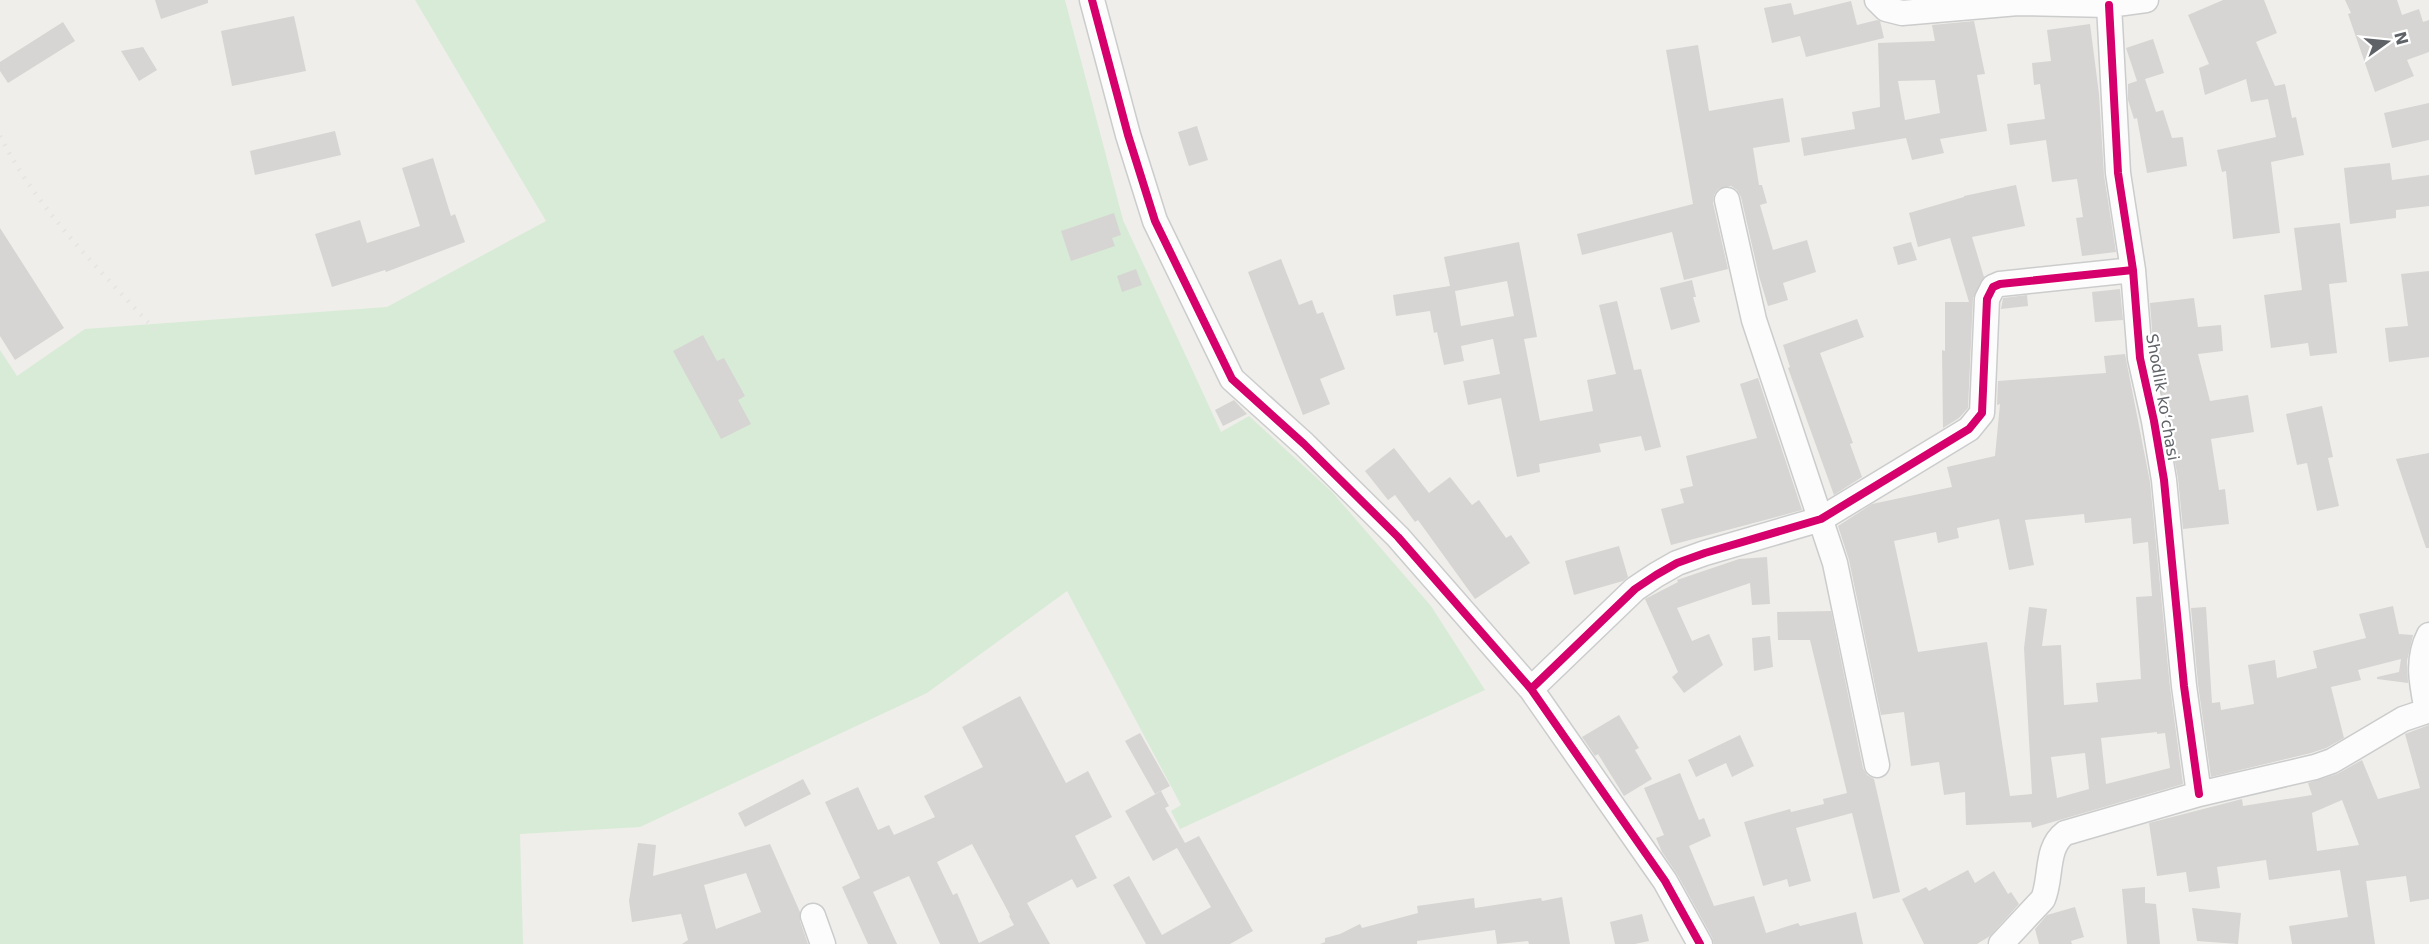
<svg xmlns="http://www.w3.org/2000/svg" width="2429" height="944" viewBox="0 0 2429 944" font-family="'DejaVu Sans',sans-serif">
	<style>
		.green { fill: #d8ebd6 }
		.building { fill: #d6d5d3; fill-rule: evenodd }
		.lines { fill: none; stroke-linecap: round; stroke-linejoin: round }
		.minor-casing { stroke: #cbcccc; stroke-width: 27 }
		.minor { stroke: #fdfcfc; stroke-width: 24 }
		.rail { stroke: #e4e4e4; stroke-width: 4.5; stroke-dasharray: 1.5 8; stroke-linecap: butt }
		.cycleway-casing { stroke: #fff; stroke-width: 11 }
		.cycleway { stroke: #d6006c; stroke-width: 8 }
		.labels { text-anchor: middle; stroke-width: 4.5; stroke-linejoin: round; paint-order: stroke }
		.street-label { font-size: 16px; fill: #5f6368; stroke: #fff }
	</style>
	<rect width="100%" height="100%" fill="#efeeea"/>
	<path class="green" d="M415,0H1065L1123,220L1221,432L1249,416L1332,492L1431,606L1485,690L1180,829L1171,811L1181,805L1067,591L927,693L640,827L520,834L523,944H0V350L17,376L85,329L387,307L546,221Z"/>
	<path class="building" d="M155,0H208V3L161,19Z
		M2223,0H2264L2277,33L2256,42L2275,86L2285,84L2292,118L2296,117L2304,155L2271,162L2280,233L2233,239L2226,171L2222,172L2217,150L2276,137L2268,99L2251,102L2246,79L2205,95L2199,68L2209,64L2188,15Z
		M2345,0H2397L2402,15L2419,9L2423,22L2429,20V52L2407,60L2414,76L2375,92L2348,14L2351,13Z
		M1851,1L1857,25L1877,20L1880,21L1884,38L1806,57L1800,36L1772,43L1764,8L1791,3L1794,15Z
		M294,16L306,71L232,86L221,31Z
		M1974,21L1985,74L1977,75L1987,131L1940,139L1944,153L1912,160L1906,138L1804,156L1801,138L1855,129L1852,112L1880,107L1878,43L1935,41L1932,25ZM1935,80L1940,113L1905,120L1898,81Z
		M63,22L75,41L8,83L0,71V62Z
		M2090,24L2099,94L2104,175L2116,252L2082,256L2076,218L2083,217L2077,179L2052,182L2046,140L2010,145L2007,124L2045,119L2040,84L2034,85L2032,63L2051,61L2047,30Z
		M2153,39L2164,73L2145,79L2156,112L2163,110L2172,138L2183,137L2187,166L2147,173L2137,118L2134,119L2128,100V84L2137,81L2126,48Z
		M1698,45L1709,111L1783,98L1790,142L1753,148L1759,185H1762L1767,203L1760,205L1773,250L1807,240L1816,272L1783,283L1788,300L1768,306L1759,276L1741,197L1737,190L1731,186L1718,189L1714,195L1713,203L1728,269L1684,280L1672,232L1582,255L1577,234L1693,204L1666,50Z
		M143,47L157,70L139,81L121,51Z
		M2429,103V140L2392,148L2384,113Z
		M1197,126L1208,160L1189,166L1178,132Z
		M335,131L341,155L255,175L250,151Z
		M433,158L451,216L455,214L465,242L386,272L385,270L332,287L315,234L360,220L367,243L420,226L402,168Z
		M2390,163L2392,180L2429,175V206L2396,210V218L2350,224L2344,168Z
		M2016,185L2025,226L1972,237L1984,277L1973,298L1968,408L1959,418L1943,428L1942,350L1945,351V302H1969L1950,238L1918,247L1909,213L1964,197V196Z
		M1114,213L1121,235L1112,238L1115,246L1071,261L1061,231Z
		M2340,223L2347,282L2329,284L2337,353L2310,356L2308,343L2271,348L2264,295L2302,290L2294,228Z
		M0,228L64,328L15,360L0,336Z
		M1519,242L1537,337L1524,339L1540,421L1593,411L1587,380L1616,374L1599,305L1617,301L1634,370L1641,369L1661,447L1645,451L1641,436L1599,444L1601,452L1539,464L1540,472L1517,477L1501,398L1468,405L1463,381L1500,374L1493,339L1461,346L1464,361L1444,365L1437,332L1434,333L1430,311L1396,316L1393,295L1450,286L1444,257ZM1507,281L1514,316L1461,326L1455,291Z
		M1911,242L1917,260L1898,265L1893,247Z
		M1281,259L1299,305L1312,300L1317,314L1323,312L1345,369L1320,379L1330,404L1303,415L1248,272Z
		M1136,269L1142,285L1122,292L1117,276Z
		M2429,271V357L2389,362L2385,328L2408,326L2401,274Z
		M1692,280L1696,297H1693L1700,322L1671,330L1660,288Z
		M2120,289L2123,320L2095,322L2092,292Z
		M2027,295L2028,306L2001,309L2003,298Z
		M2194,298L2198,327L2221,325L2223,351L2198,354L2210,401L2248,395L2254,432L2211,439L2219,490L2225,489L2229,524L2183,529L2178,478L2154,356L2150,303Z
		M1857,319L1864,337L1820,353L1853,443L1850,444L1862,477L1834,495L1788,368L1790,367L1783,345Z
		M703,335L717,361L724,358L745,396L738,400L751,424L721,439L673,351Z
		M2125,354L2150,482L2170,687L2183,784L2032,828L2031,822L1966,825L1965,792L1944,795L1939,762L1911,766L1904,712L1881,715L1849,560L1838,526L1872,504L1952,487L1947,467L1995,456L2000,404L1997,405L1998,381L2106,373L2104,356ZM2084,514L2085,523L2131,518L2133,544L2148,542L2152,596L2136,597L2141,679L2096,683L2098,702L2064,705L2061,645L2042,646L2047,609L2029,607L2024,648L2032,794L2010,796L1987,642L1918,652L1894,541L1936,532L1938,543L1959,538L1957,528L1999,519L2009,570L2034,565L2025,520ZM2157,732V734L2165,733L2170,768L2106,784L2101,738ZM2085,753L2089,789L2057,798L2051,757Z
		M1758,378L1802,510L1671,545L1661,509L1684,503L1680,489L1693,486L1686,456L1757,438L1740,384Z
		M1234,400L1247,414L1223,426L1215,410Z
		M2322,406L2333,457L2328,458L2339,506L2317,511L2307,463L2297,465L2286,414Z
		M1394,448L1429,493L1450,477L1472,505L1479,500L1506,538L1511,535L1530,563L1475,599L1418,520L1415,522L1395,495L1388,500L1365,471Z
		M2429,453V548H2426L2396,459Z
		M1619,546L1628,577L1623,581L1574,595L1565,561Z
		M1767,557L1770,604L1752,605L1750,583L1677,608L1692,641L1709,634L1723,665L1684,693L1672,677L1678,672L1645,599L1678,582L1677,580L1739,559Z
		M2393,606L2399,634L2413,635L2407,661L2408,683L2377,679V677L2399,672L2401,659L2358,670L2361,680L2331,687L2344,738L2326,748L2311,753L2211,777L2198,684L2191,608L2206,607L2212,703L2220,702L2221,710L2254,704L2248,665L2275,660L2277,678L2317,668L2313,651L2366,638L2359,614Z
		M1831,611L1863,768L1867,775L1874,779L1900,892L1873,899L1852,813L1796,828L1811,881L1789,887L1787,879L1763,886L1744,822L1790,809L1791,812L1824,804L1823,799L1847,793L1810,640H1778L1777,612Z
		M1770,636L1773,667L1754,671L1752,638Z
		M1020,696L1066,783L1088,771L1112,817L1075,836L1097,878L1077,888L1072,879L1027,903L1050,944H940L909,876L873,892L897,944H868L842,887L860,878L825,802L858,787L878,830L889,825L894,835L935,817L924,796L983,767L962,727ZM972,844L1010,915L1009,916L1014,925L979,943L957,893L953,895L937,862Z
		M1619,715L1639,748L1635,750L1652,779L1624,796L1598,754L1595,756L1582,737Z
		M2429,725V899L2410,902L2406,876L2366,881L2375,944H2292L2289,926L2348,917L2340,870L2269,880L2266,860L2217,867L2220,888L2189,892L2186,872L2157,876L2149,823L2242,799L2243,806L2312,795L2308,783L2337,774L2362,760L2378,799L2420,788L2405,734ZM2342,800L2359,845L2317,851L2312,813Z
		M1140,733L1170,786L1155,794L1125,741Z
		M1740,735L1754,766L1732,777L1726,763L1696,777L1688,760Z
		M1680,773L1699,820L1704,818L1711,836L1689,846L1714,906L1754,896L1766,933L1798,923L1800,926L1856,912L1863,944H1714L1712,937L1677,874L1662,852L1656,838L1664,835L1644,788Z
		M803,779L811,794L745,827L738,813Z
		M1161,791L1169,806L1165,808L1185,843L1199,836L1253,931L1230,944H1146L1113,885L1129,876L1162,935L1211,907L1177,848L1153,861L1125,811Z
		M638,843L656,845L653,876L770,844L800,912V921L808,944H682L688,940L681,914L632,922L629,901ZM746,873L761,912L716,929L704,885Z
		M1968,870L1975,883L1994,871L2008,894L2011,892L2019,904L1990,936L1977,944H1924L1902,899L1926,887L1929,891Z
		M2145,887V903L2156,904L2160,944H2127L2122,889Z
		M1562,897L1570,944H1529L1528,941L1497,944L1495,930L1417,941V944H1320L1325,942V938L1340,934L1360,924L1362,928L1418,913L1417,906L1474,898L1475,908L1541,898L1542,901Z
		M2075,907L2084,937L2071,941L2072,944H2039L2035,929L2047,915Z
		M2192,908L2241,913L2238,944L2197,941Z
		M1642,914L1649,941L1635,944H1615L1610,922Z"/>
	<g class="lines">
		<g class="minor-casing">
			<path id="minor" d="M1092,0L1128,135L1155,221L1232,379L1304,444L1398,537L1531,689L1665,881L1700,944
				M1877,0L1886,9L1902,13L2018,3L2109,5L2146,0
				M2109,5L2118,173L2133,270L2140,358L2154,421L2164,480L2184,686L2199,794
				M1727,200L1754,320L1835,563L1877,765
				M1531,689L1635,589L1656,575L1677,563L1705,553L1821,519L1969,429L1982,413L1987,299L1993,287L2000,284L2133,270
				M813,916L823,944
				M2001,944L2043,899C2052,878 2045,848 2065,833L2199,794L2315,767L2332,761L2403,719L2427,711C2422,685 2416,660 2429,635"/>
		</g>
		<use href="#minor" class="minor"/>
		<path class="rail" d="M0,136C38,211 101,271 158,333"/>
		<g class="cycleway-casing">
			<path id="cycleway" d="M1092,0L1128,135L1155,221L1232,379L1304,444L1398,537L1531,689L1665,881L1700,944
				M2109,5L2118,173L2133,270L2140,358L2154,421L2164,480L2184,686L2199,794
				M1531,689L1635,589L1656,575L1677,563L1705,553L1821,519L1969,429L1982,413L1987,299L1993,287L2000,284L2133,270"/>
		</g>
		<use href="#cycleway" class="cycleway"/>
	</g>
	<g class="labels">
		<g class="street-label">
			<text transform="translate(2163 397) rotate(80)" y="6">Shodlik koʻchasi</text>
		</g>
	</g>
	<g transform="translate(2387 42) rotate(75)" stroke="#ffffff" stroke-width="4.5" paint-order="stroke">
	<path d="M0-4.5L10 22L0 15L-10 22Z" fill="#5f6368"/>
	<text y="-9" font-size="16" font-weight="bold" text-anchor="middle" fill="#5f6368">N</text>
	</g>
</svg>
